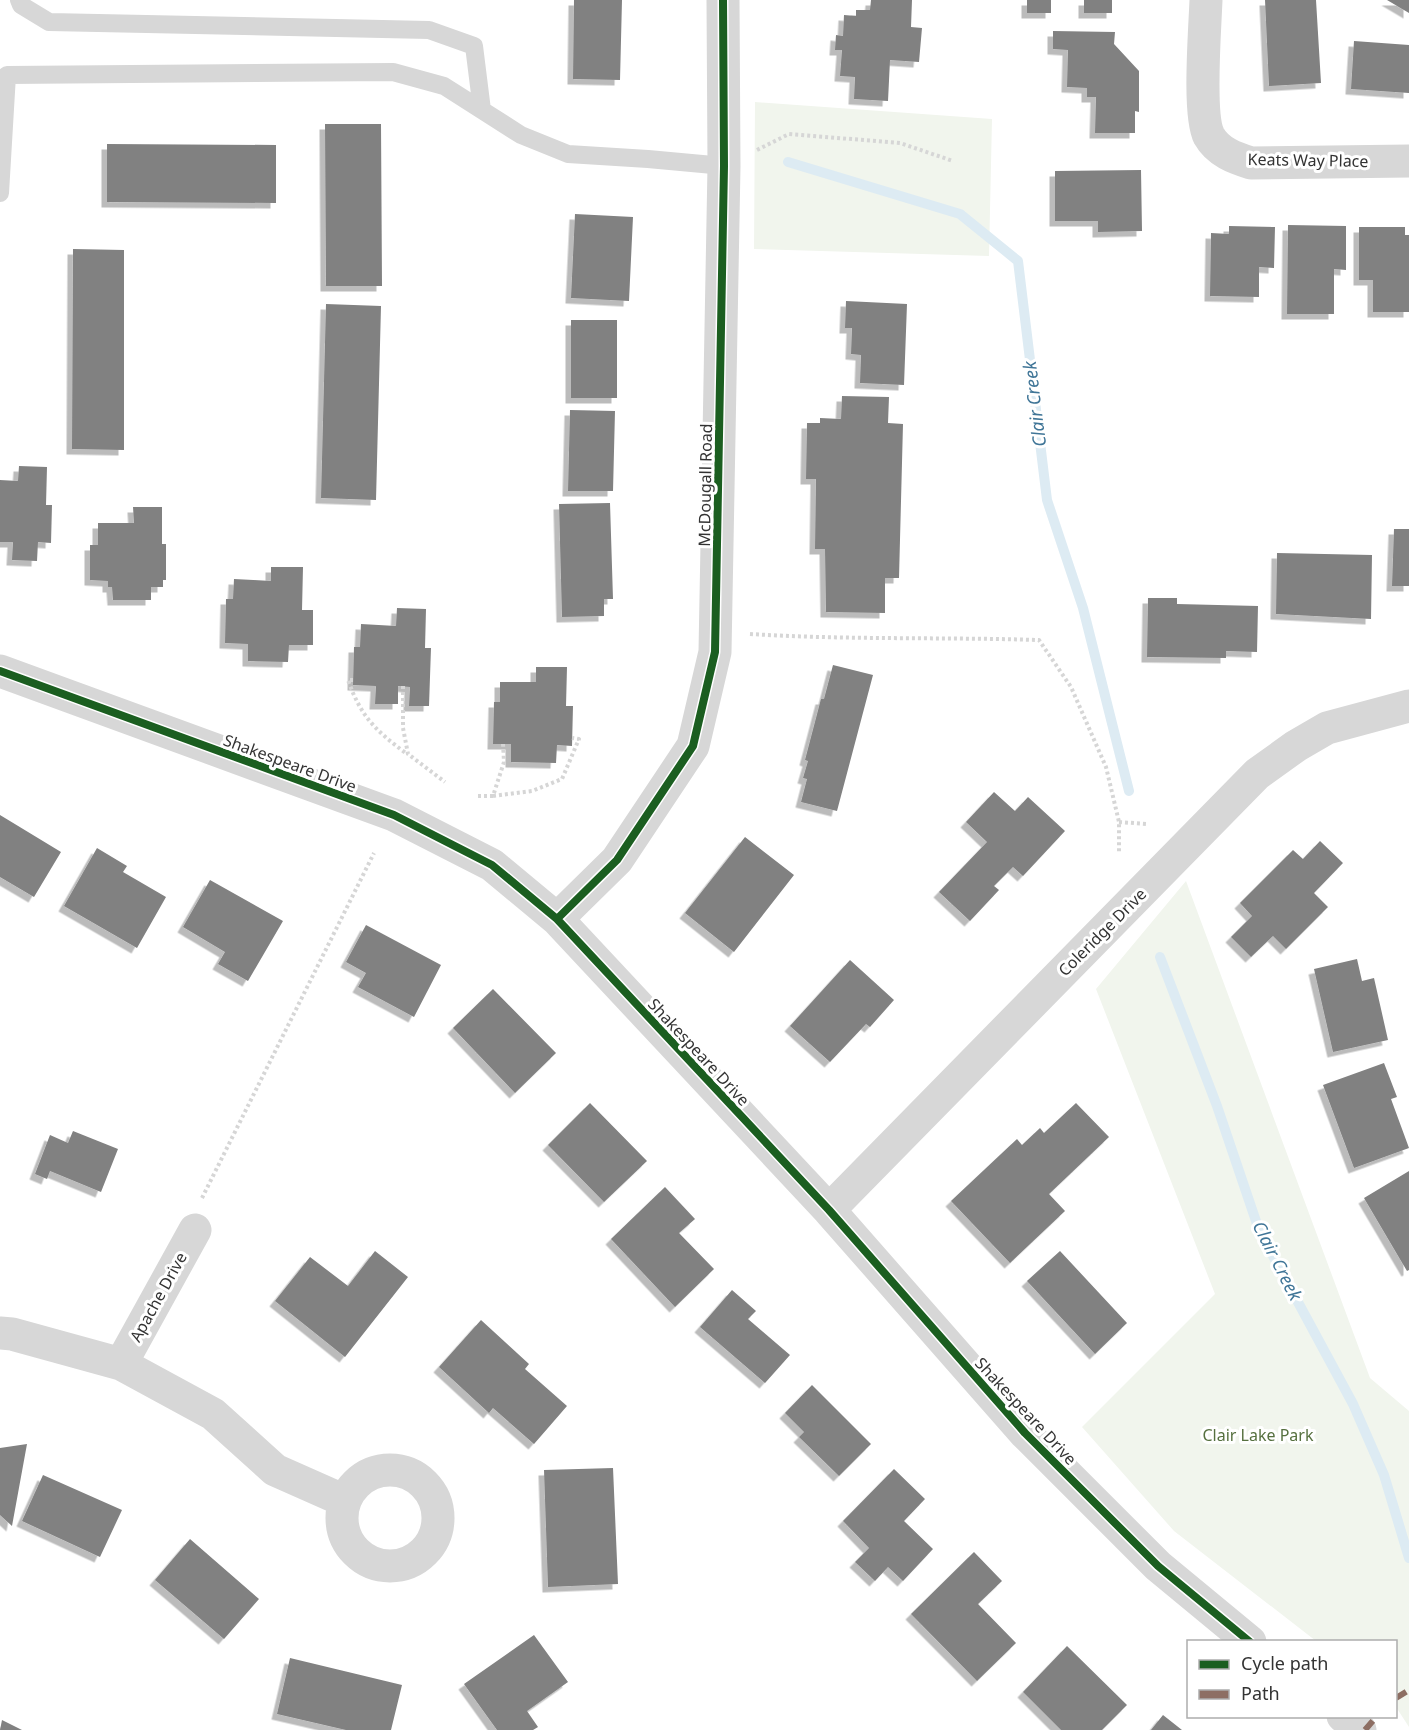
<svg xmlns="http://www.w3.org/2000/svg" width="1409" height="1730" viewBox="0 0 1409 1730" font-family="'Noto Sans',sans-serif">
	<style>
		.green { fill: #f1f5ed }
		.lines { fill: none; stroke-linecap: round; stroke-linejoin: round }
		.stream { stroke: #ddebf3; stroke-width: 10 }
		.building { fill: #818181; filter: url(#shadow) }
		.path { stroke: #d6d6d6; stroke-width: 4; stroke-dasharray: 3 3; stroke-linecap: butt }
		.lane { stroke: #d7d7d7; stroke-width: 18 }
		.street { stroke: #d7d7d7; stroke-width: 33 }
		.quiet { stroke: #8d6e63; stroke-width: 6; stroke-dasharray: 12 6; stroke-linecap: butt }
		.cycleway-casing { stroke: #fff; stroke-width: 11 }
		.cycleway { stroke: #1b5e20; stroke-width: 8 }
		.labels { text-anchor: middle; stroke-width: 6; stroke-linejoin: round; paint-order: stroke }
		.street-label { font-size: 16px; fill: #333; stroke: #fff }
		.park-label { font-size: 16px; fill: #56703f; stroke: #fff }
		.water-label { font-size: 18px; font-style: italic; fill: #3f7597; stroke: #fff }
	</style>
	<defs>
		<filter id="shadow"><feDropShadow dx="-5.5" dy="5.5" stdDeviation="0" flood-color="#0004"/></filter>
	</defs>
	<rect width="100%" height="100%" fill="#fff"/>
	<path class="green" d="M755,102L992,119L989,256L754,249Z
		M1186,881L1370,1378L1409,1411V1727L1396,1707V1642L1316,1641L1174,1531L1082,1427L1215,1294L1096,989Z"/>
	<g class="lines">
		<path class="stream" d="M788,162L960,214L1018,261L1047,500L1083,608L1129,791
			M1160,957L1217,1106L1259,1230L1353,1404L1384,1475L1409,1558"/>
	</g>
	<path class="building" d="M574,0H622L620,80L573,79Z
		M871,0H912L911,27L922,28L919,62L890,60L888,101L854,99L855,77L840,76L842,50H835L836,35L843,36L844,15L856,16V10H870Z
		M1027,0H1051V13H1027Z
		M1084,0H1112V13H1084Z
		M1265,0H1316L1321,83L1269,86Z
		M1387,0H1409V13Z
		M1053,31L1115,32L1114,44L1139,71V112L1135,111V133H1095L1096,97H1087V88L1067,87L1068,50L1053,49Z
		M1354,41L1409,45V93L1351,89Z
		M325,124H381L382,286H326Z
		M107,144L276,145V203L107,202Z
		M1141,170L1142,231L1098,232V221H1055V171Z
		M575,214L633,217L629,301L571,298Z
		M1288,225L1346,226V270L1334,269V314H1287Z
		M1229,226L1275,227L1274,268L1259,267V297L1210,296L1211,233L1229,234Z
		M1359,227H1405V235H1409V312H1373V280H1359Z
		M73,249L124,250V450L72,449Z
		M846,301L907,304L904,385L860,383L861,355L851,354L852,328H845Z
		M326,304L381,306L376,500L321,498Z
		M571,320H617V398H571Z
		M842,396L889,397L888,423L903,424L899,578H885V613L826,612L825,549H815L816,479H806L807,423H820V418L841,419Z
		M570,410L615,411L613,491H568Z
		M19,466L47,467L46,505H52L51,543L38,542L37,561L12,560L13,542H0V480L18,481Z
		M610,503L613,599H604V616L562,617L559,504Z
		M133,507H162V544H166V580H163V587H151V600H113L112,587H108V581L90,580V545H98V523H134Z
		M1394,529H1409V586H1392Z
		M1277,553L1372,555L1371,619L1276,614Z
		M271,567H303L302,610H313V645H289L288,662L248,661V644L225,643L226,599H233L234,579L271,581Z
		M1148,598H1177V604L1258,606L1257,652L1226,651V658L1147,657Z
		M397,608L426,609L425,648H431L429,706H409L410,687L398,686V704H375L376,686L353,685L354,647H360L361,624L396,626Z
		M833,665L873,675L837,811L801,802L807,779L803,778L808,761L805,760L821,699H824Z
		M536,667H567L566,706H573L572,746L557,745L556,763L511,762V744H493L494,702H500V682H536Z
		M994,792L1015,811L1028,797L1065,831L1023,876L1013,867L994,886L999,890L970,921L939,892L987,842L966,822Z
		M0,815L61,852L34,897L0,877Z
		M745,837L794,875L734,952L685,913Z
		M1320,841L1343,863L1314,893L1328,907L1286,949L1273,936L1251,957L1231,937L1252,916L1240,903L1293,850L1303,859Z
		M97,848L127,866L123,872L166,897L137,948L64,906Z
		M210,880L283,921L248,981L218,964L225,952L183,927Z
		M366,925L441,965L414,1017L358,987L366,973L346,962Z
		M1357,959L1362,981L1374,978L1388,1040L1333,1052L1314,969Z
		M850,960L894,1000L870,1027L866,1024L830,1062L790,1026Z
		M493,989L556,1053L515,1093L453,1028Z
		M1384,1063L1397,1097L1391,1099L1409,1148L1354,1168L1323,1085Z
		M590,1103L647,1161L604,1202L548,1145Z
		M1076,1103L1109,1137L1049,1194L1065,1211L1010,1263L951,1201L1017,1139L1022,1145L1040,1128L1044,1133Z
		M73,1131L118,1149L101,1192L50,1171L47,1179L35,1174L50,1135L68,1143Z
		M1409,1171V1270L1407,1271L1364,1198Z
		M665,1187L695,1219L679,1233L714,1269L675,1307L611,1239Z
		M375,1251L408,1277L345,1357L275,1301L310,1257L348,1286Z
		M1060,1251L1127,1323L1095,1354L1027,1281Z
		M732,1290L756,1311L748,1319L790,1355L765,1383L700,1327Z
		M481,1320L529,1364L525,1369L567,1406L534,1444L493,1408L489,1413L439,1367Z
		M812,1385L871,1444L839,1476L799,1437L804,1432L785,1413Z
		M27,1444L12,1526L0,1515V1448Z
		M613,1468L618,1584L548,1587L544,1470Z
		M894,1469L925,1499L904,1521L933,1549L903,1581L888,1567L875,1581L855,1562L869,1548L843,1521Z
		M43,1475L122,1510L100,1557L22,1521Z
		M190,1539L259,1599L224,1639L155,1580Z
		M974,1552L1002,1581L978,1604L1016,1643L977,1681L911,1614Z
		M534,1635L568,1682L527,1711L538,1727L533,1730H497L464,1684Z
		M1067,1646L1127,1705L1102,1730H1061L1023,1692Z
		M290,1658L402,1685L391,1730H346L277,1714Z
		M1163,1715L1182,1730H1151Z
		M2,1720L22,1730H0Z"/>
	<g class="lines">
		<path class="path" d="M757,150L789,134L900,143L953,161
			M750,634C846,640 943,637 1039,640L1071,687L1106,767L1119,822V853
			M353,680H348C361,717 376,731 407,754
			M403,686V728L408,754L445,782
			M478,796H493L504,762L503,744
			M493,796L532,791L562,779L579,739L572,738
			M1119,822L1147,824
			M202,1198L374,853"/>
		<path class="lane" d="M19,0L21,5L49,22L429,30L474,46L482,110
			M0,193L7,75L393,72L444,86L521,135L568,154L648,159L724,166"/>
		<path class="street" d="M1206,0C1205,28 1198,115 1209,136C1218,152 1235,158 1251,163L1409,161
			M0,671L394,815L492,865L557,919L829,1210L1025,1433L1158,1566L1250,1642
			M557,919L617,860L693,746L715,652L724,166L723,0
			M829,1210L1257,774L1296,746L1327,728L1409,706
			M0,1333L12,1334L121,1364L213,1414L275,1470L345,1501
			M121,1364L195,1230
			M342 1518a48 48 0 1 1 96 0a48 48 0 1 1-96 0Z
			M1343,1716L1360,1730"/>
		<path class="quiet" d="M1396,1698L1409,1690
			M1365,1730L1377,1716"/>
		<g class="cycleway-casing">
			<path id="cycleway" d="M0,671L394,815L492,865L557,919L829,1210L1025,1433L1158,1566L1250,1642
				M557,919L617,860L693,746L715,652L724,166L723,0"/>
		</g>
		<use href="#cycleway" class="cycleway"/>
	</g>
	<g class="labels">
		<g class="street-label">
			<text transform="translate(1308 160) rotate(1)" y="6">Keats Way Place</text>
			<text transform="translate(705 485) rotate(-89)" y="6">McDougall Road</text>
			<text transform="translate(290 763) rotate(20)" y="6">Shakespeare Drive</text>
			<text transform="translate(1102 932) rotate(-45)" y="6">Coleridge Drive</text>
			<text transform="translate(699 1052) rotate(47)" y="6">Shakespeare Drive</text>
			<text transform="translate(158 1297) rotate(-61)" y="6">Apache Drive</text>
			<text transform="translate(1026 1411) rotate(47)" y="6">Shakespeare Drive</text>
		</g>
		<g class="park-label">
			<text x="1258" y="1441">Clair Lake Park</text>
		</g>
		<g class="water-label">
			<text transform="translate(1035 404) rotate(-97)" y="6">Clair Creek</text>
			<text transform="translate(1277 1261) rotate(63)" y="6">Clair Creek</text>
		</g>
	</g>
	<rect x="1187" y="1640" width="210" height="78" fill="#ffffff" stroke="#adadad" stroke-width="1.5"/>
	<rect x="1199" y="1660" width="30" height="9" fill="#1b5e20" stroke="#adadad" stroke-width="1.5"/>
	<text x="1241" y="1670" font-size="18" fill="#333333">Cycle path</text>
	<rect x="1199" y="1690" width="30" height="9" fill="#8d6e63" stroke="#adadad" stroke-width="1.5"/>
	<text x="1241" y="1700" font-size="18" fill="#333333">Path</text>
</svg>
